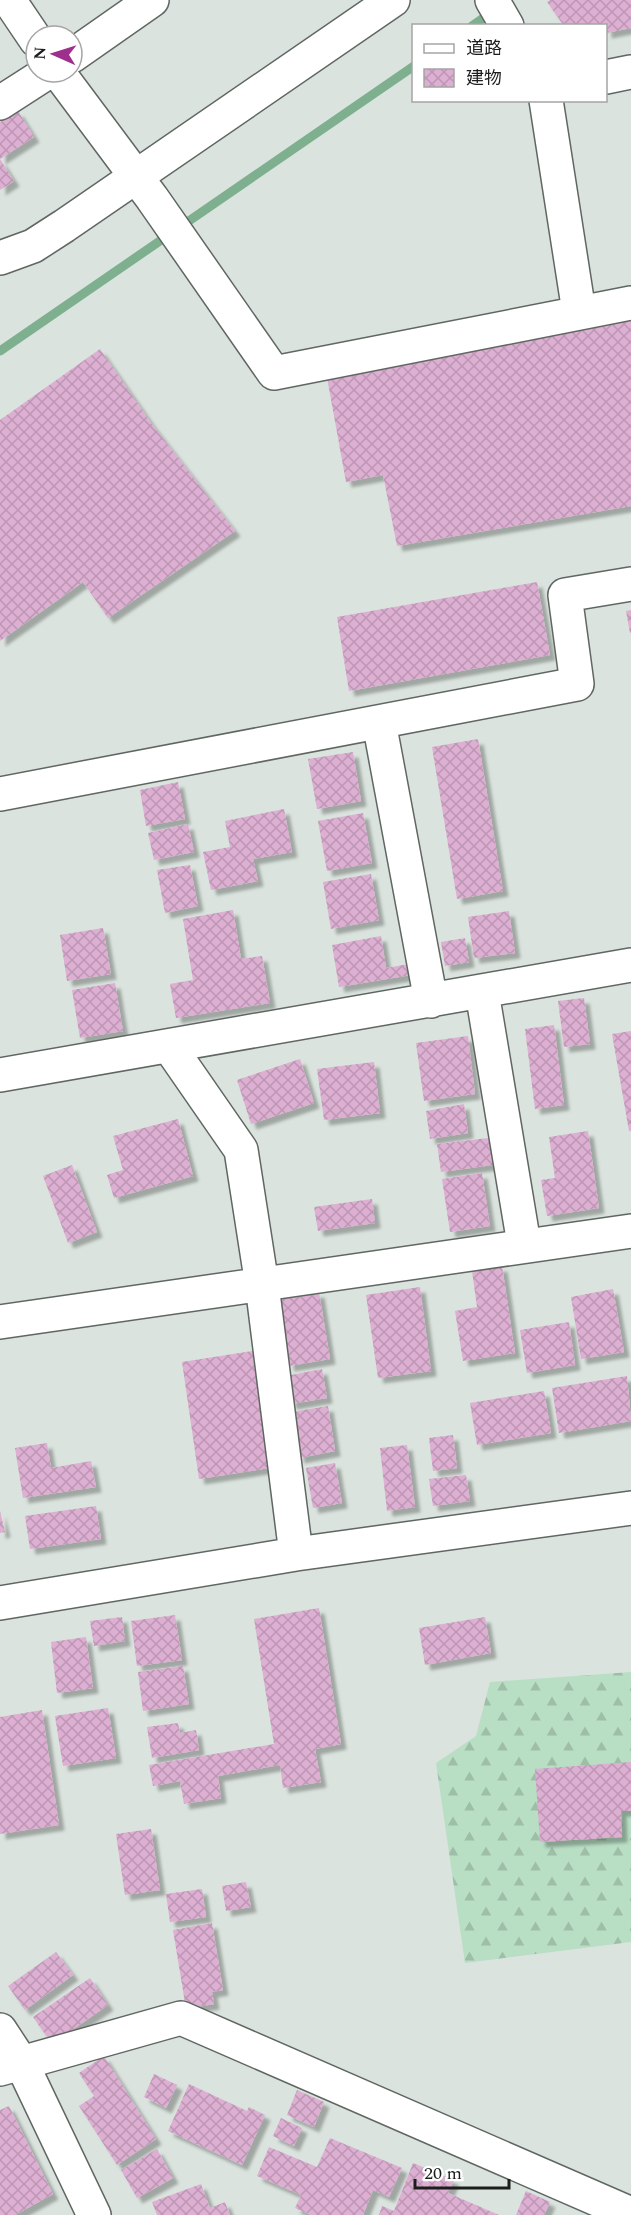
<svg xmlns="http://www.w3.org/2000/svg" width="631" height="2215" viewBox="0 0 631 2215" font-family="Spectral,'Noto Sans JP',serif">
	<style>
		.forest { fill: url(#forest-firs) }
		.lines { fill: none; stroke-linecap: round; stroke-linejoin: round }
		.stream { stroke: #7eaf8f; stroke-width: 9 }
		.building { fill: url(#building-cross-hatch); filter: url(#shadow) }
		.minor-casing { stroke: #606762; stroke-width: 36 }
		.minor { stroke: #fff; stroke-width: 33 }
	</style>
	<defs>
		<pattern id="forest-firs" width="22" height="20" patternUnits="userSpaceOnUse" patternTransform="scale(1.5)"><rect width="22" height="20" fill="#b8dec4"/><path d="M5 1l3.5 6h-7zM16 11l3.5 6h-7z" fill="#9ebea8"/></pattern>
		<pattern id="building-cross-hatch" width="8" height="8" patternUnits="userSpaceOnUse" patternTransform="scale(1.5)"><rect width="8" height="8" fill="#ddafd2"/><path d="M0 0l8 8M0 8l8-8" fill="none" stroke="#bd96b4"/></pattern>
		<filter id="shadow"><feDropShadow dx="5.5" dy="5.5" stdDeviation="1.5" flood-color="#0004"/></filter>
	</defs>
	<rect width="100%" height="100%" fill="#dae3dd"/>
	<path class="forest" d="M631,1672V1942L465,1963L436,1763L476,1736L490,1682Z"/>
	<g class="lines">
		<path class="stream" d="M472,26L492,12
			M0,351L414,66"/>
	</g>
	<path class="building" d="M550,0H631V28L606,33V26H564L547,2Z
		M18,111L34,137L0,159L14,181L0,190V122Z
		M631,320V506L397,546L383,475L346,482L326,372Z
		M100,349L151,423L235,531L108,618L83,582L0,641V420Z
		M537,582L550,655L349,691L337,617Z
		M631,610V633H630L626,611Z
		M478,739L503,891L457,899L432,747Z
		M353,752L361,801L317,809L308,759Z
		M178,782L185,819L146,826L140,790Z
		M284,809L292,852L253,859L258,881L211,890L203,852L230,847L225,821Z
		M363,813L372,863L327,871L318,821Z
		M188,824L194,852L154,860L148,833Z
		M190,865L198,906L165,913L157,870Z
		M371,874L379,920L331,929L323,882Z
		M233,910L241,959L262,956L270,1003L176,1018L170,984L193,980L183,919Z
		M509,911L515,953L474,958L468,917Z
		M103,928L111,974L67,981L60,935Z
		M381,936L386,968L409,964L411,975L339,987L332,945Z
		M465,938L469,962L445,966L441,942Z
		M115,983L123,1031L80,1038L72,990Z
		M584,998L590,1044L564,1047L558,1001Z
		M554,1025L564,1105L535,1109L525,1029Z
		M631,1031V1131H629L612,1034Z
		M468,1036L475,1094L424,1101L416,1043Z
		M300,1059L314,1103L251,1124L237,1080Z
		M374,1062L380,1113L324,1120L317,1069Z
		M464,1104L468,1133L430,1139L426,1111Z
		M178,1119L193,1176L114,1198L107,1175L123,1170L113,1136Z
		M588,1131L599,1208L547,1216L541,1180L555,1178L549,1137Z
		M497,1137L500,1164L441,1172L437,1144Z
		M72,1165L97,1232L68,1243L43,1176Z
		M482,1173L490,1226L450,1232L442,1179Z
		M372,1199L375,1223L318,1231L314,1207Z
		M502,1266L515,1353L463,1361L455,1311L477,1307L472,1271Z
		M420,1287L431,1371L378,1378L366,1295Z
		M613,1289L624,1352L581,1359L571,1297Z
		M319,1292L330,1359L289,1366L277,1299Z
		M569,1322L575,1365L527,1373L520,1330Z
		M265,1349L282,1466L199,1479L182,1362Z
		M322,1369L327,1398L291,1404L286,1376Z
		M627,1376L631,1421L559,1433L552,1388Z
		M544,1391L551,1433L477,1445L470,1403Z
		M328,1406L335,1451L299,1458L291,1412Z
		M453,1435L457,1468L433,1471L429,1438Z
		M47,1443L51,1468L91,1461L96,1487L23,1498L15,1448Z
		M407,1445L415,1507L387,1511L380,1448Z
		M335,1463L342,1503L313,1508L306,1468Z
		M466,1475L470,1501L433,1506L429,1479Z
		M96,1506L101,1539L30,1549L25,1516Z
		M0,1511L5,1532L0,1533Z
		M319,1608L341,1744L315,1749L321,1782L283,1788L280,1765L218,1776L221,1798L184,1804L180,1781L153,1786L149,1765L274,1744L254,1619Z
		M175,1615L182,1660L137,1666L131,1621Z
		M122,1617L125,1641L94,1646L90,1621Z
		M485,1617L491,1653L425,1665L419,1628Z
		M86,1637L93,1688L57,1693L51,1642Z
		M183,1666L189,1704L143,1711L138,1672Z
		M108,1708L116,1758L63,1766L55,1716Z
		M42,1710L59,1825L0,1834V1717Z
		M178,1723L180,1733L196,1730L199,1750L152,1758L147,1727Z
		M631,1762V1811H621L622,1837L540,1842L535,1769Z
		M151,1829L160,1890L125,1895L116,1834Z
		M246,1882L251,1907L226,1911L222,1886Z
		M202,1889L206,1917L170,1922L166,1894Z
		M212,1923L223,1990L212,1992L214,2004L186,2009L173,1930Z
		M56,1952L73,1975L25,2010L8,1986Z
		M90,1978L108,2005L52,2044L33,2017Z
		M104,2056L156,2139L117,2165L79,2106L94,2096L79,2073Z
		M154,2074L177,2085L166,2108L144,2097Z
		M189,2084L247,2111L249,2107L265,2115L242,2165L168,2131Z
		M297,2090L324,2102L314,2127L287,2115Z
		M9,2106L53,2194L15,2215H0V2110Z
		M281,2118L302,2128L294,2146L273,2136Z
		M330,2138L402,2168L389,2197L373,2190L363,2215H311L295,2208L301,2195L257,2176L269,2147L317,2167Z
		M157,2149L173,2178L137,2198L121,2170Z
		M413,2163L454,2180L448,2193L499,2215H379L382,2206L394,2211Z
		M201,2184L210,2208L225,2202L230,2215H157L152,2202Z
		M526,2191L550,2202L544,2215H516Z"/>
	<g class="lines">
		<g class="minor-casing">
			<path id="minor" d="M9,0L36,40
				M492,0L507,26
				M72,56L152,0
				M58,72L152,198L274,373L631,303
				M606,77L631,72
				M546,100L579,312
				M0,103L48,72
				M0,258L33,246L64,226L393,0
				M379,722L431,1001
				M0,794L577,684L565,595L631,584
				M482,992L524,1244
				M169,1046L241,1150L262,1285L296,1554
				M0,1075L631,965
				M0,1322L631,1231
				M0,1603L296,1554L631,1508
				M0,2030L21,2062L94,2215
				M0,2069L181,2018L631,2214"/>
		</g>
		<use href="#minor" class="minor"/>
	</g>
	<rect x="412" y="24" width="195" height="78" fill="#ffffff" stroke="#a4a5a4" stroke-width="1.5"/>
	<rect x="424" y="44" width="30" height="9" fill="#ffffff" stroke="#a4a5a4" stroke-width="1.5"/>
	<text x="466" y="54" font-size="18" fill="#1b1e1c">道路</text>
	<rect x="424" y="69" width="30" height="18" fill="url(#building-cross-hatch)" stroke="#a4a5a4" stroke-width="1.5"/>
	<text x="466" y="84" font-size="18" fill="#1b1e1c">建物</text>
	<g transform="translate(54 54) rotate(273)"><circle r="28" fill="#ffffff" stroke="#a4a5a4" stroke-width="1.5"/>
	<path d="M0-4.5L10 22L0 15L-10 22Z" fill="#9f2f8c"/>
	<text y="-9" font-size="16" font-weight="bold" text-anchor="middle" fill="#1b1e1c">N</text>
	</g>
	<path d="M415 2179v9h94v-9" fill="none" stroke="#1b1e1c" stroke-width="3"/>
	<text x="424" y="2179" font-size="18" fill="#1b1e1c" stroke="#ffffff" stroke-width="4.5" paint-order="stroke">20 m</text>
</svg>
